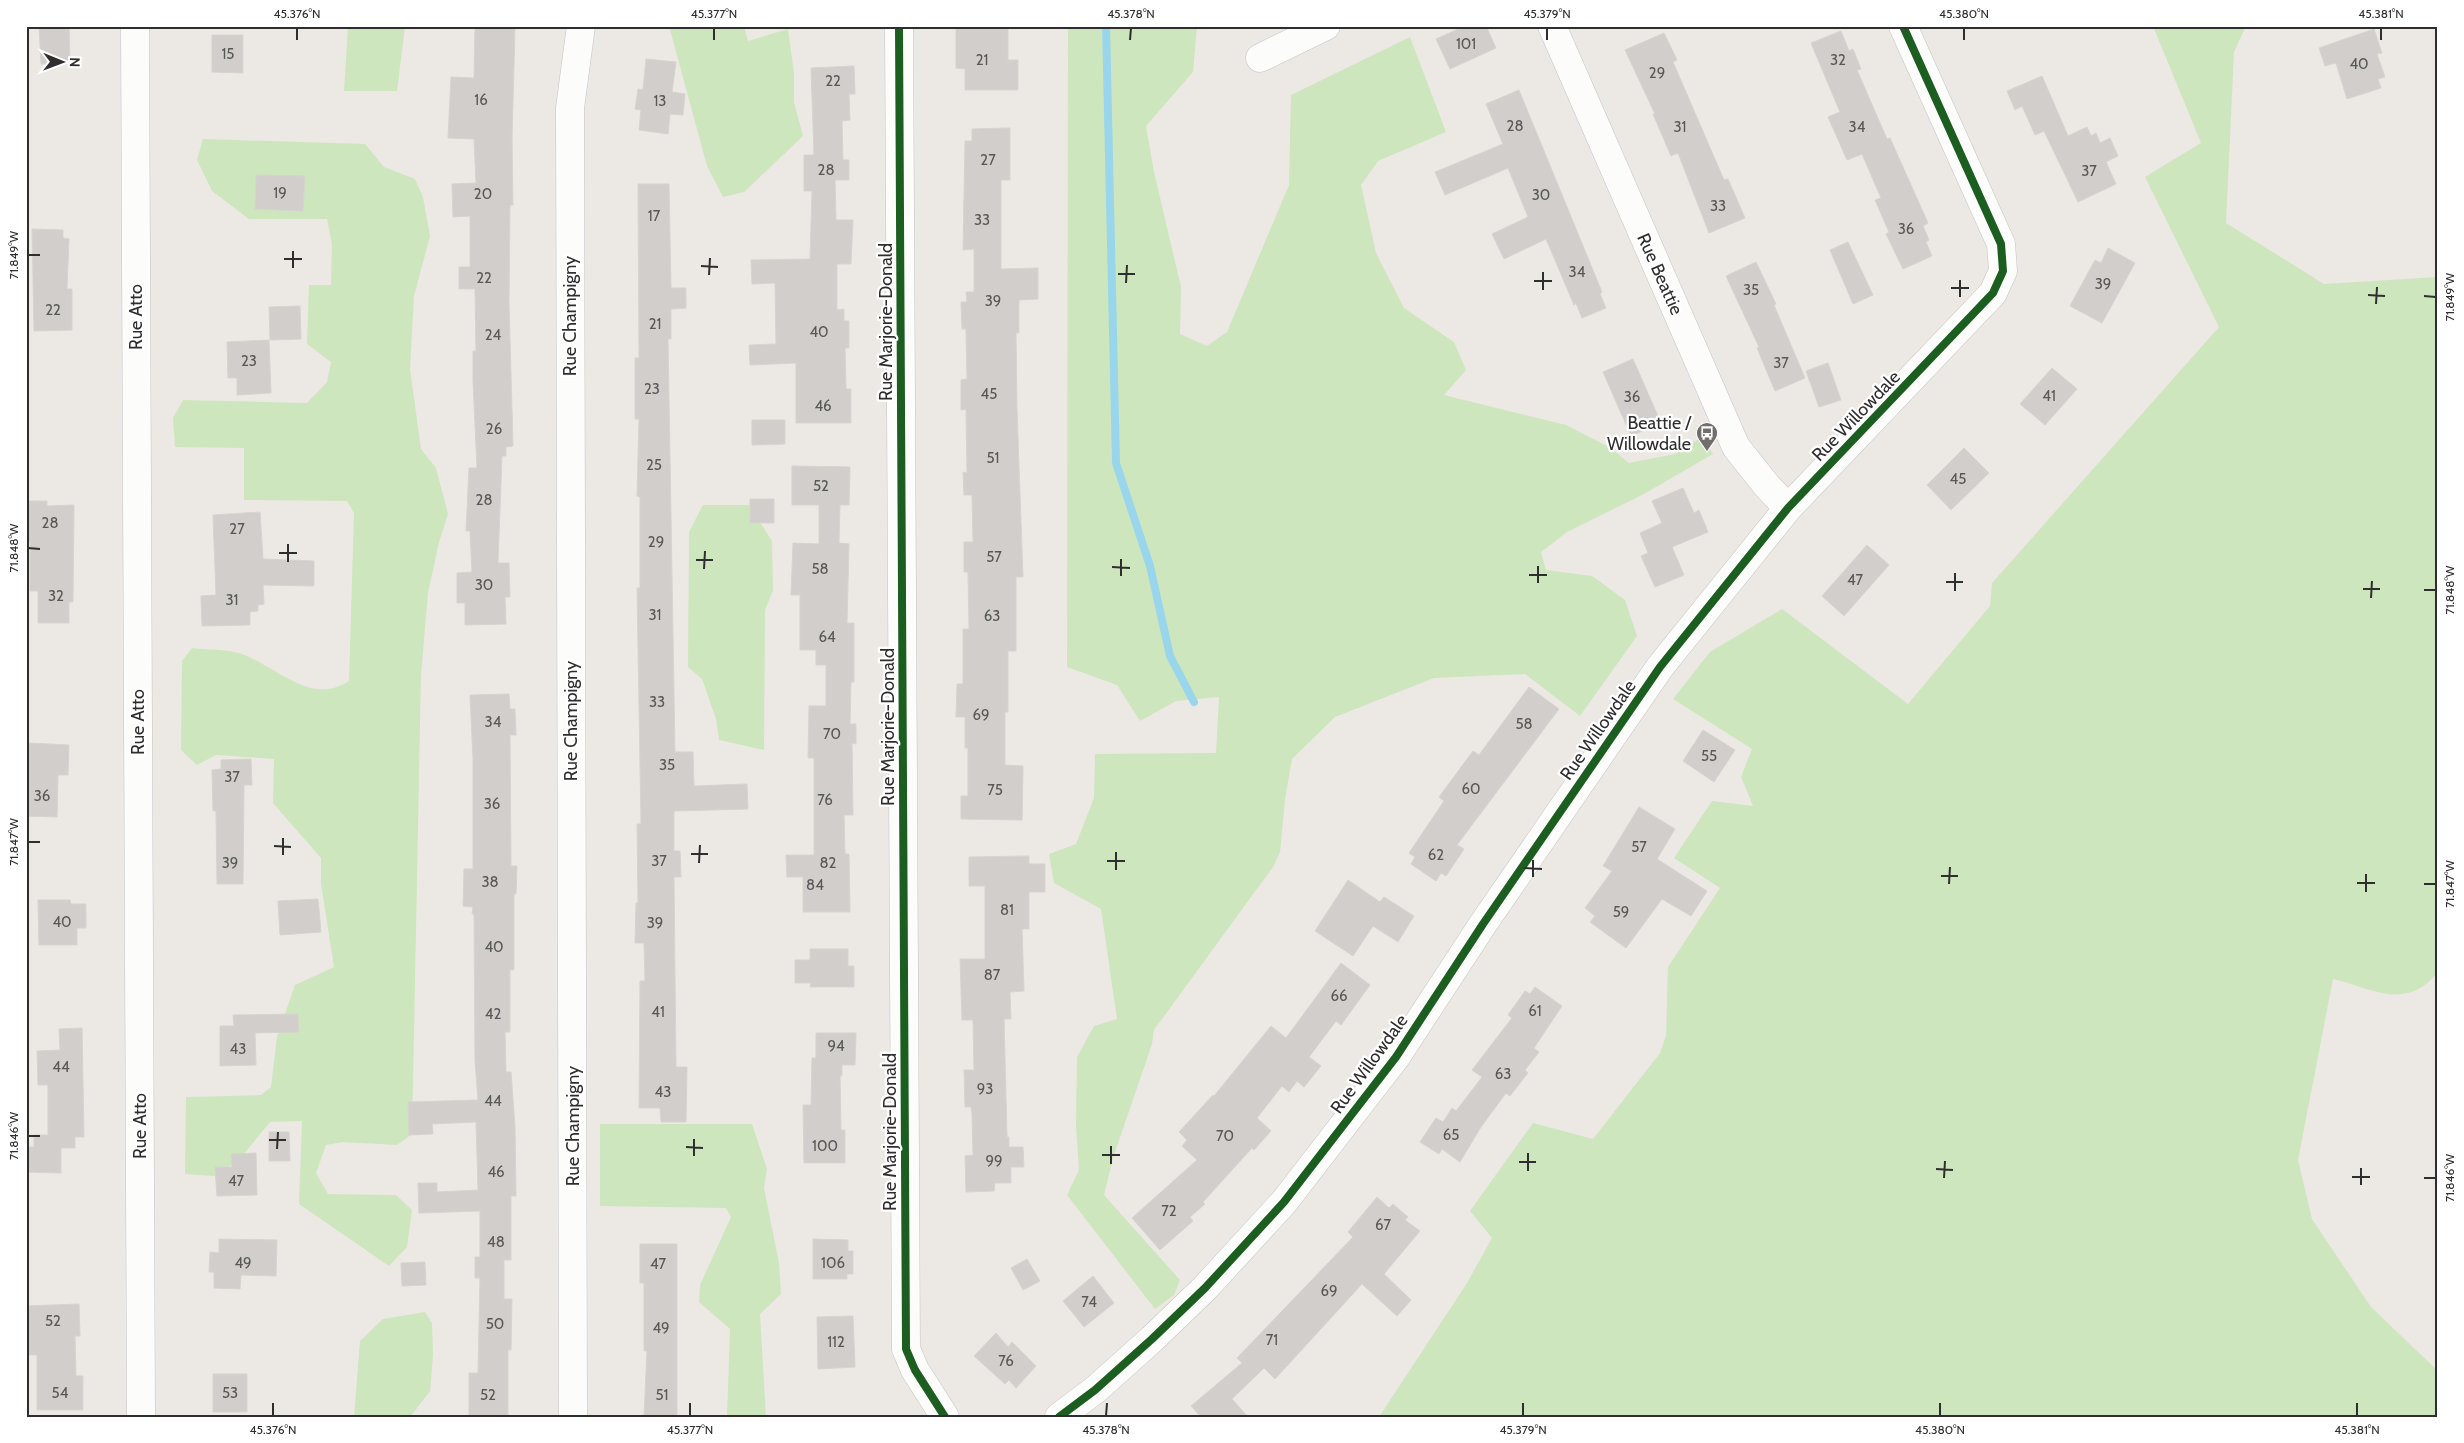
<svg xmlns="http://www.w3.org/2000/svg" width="2464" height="1443" viewBox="0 0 2464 1443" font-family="Cabin,sans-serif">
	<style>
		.green { fill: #cee6be }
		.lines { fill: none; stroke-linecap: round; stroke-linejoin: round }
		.stream { stroke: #99d6ec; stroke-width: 8 }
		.building { fill: #d1cecb; stroke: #d7d4d0 }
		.minor-casing { stroke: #c5c4c5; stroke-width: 29 }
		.minor { stroke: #fcfcfb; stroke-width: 28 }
		.cycleway-casing { stroke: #fff; stroke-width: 11 }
		.cycleway { stroke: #1b5e20; stroke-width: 8 }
		.ticks { fill: none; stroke: #2e2e2e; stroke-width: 2 }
		.labels { text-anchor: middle; stroke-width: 4.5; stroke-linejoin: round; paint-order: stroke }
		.number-label { font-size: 15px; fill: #585857 }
		.street-label { font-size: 18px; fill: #2e2e2e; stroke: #fff }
		.poi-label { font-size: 18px; fill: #2e2e2e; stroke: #fff; text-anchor: end }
		.neatline { fill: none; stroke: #2e2e2e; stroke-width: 2 }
		.ticks-label { font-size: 12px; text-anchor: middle; fill: #2e2e2e }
	</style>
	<rect width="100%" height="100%" fill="#ece8e4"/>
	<path class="green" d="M348,26H405L397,91H344Z
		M669,26H744L748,41L788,29L794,73V102L803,136L744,192L723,197L707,166Z
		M1068,26H1197L1193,72L1146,126L1154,172L1181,287L1180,334L1207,346L1227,332L1289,185L1291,95L1410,37L1446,132L1378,161L1361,185L1376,253L1404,308L1454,342L1466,370L1444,395L1566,425L1609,447L1629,463L1675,454L1702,437L1713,454L1644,494L1567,532L1541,552L1546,570L1592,576L1625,600L1637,636L1580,716L1525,674L1434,678L1335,717L1292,759L1285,799L1280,852L1273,867L1154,1030L1152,1044L1113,1158L1104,1195L1180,1280L1174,1295L1155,1309L1067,1195L1079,1170L1076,1125L1077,1057L1094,1026L1117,1019L1101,909L1054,883L1049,854L1076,844L1094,798L1095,754L1216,753L1219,697L1176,701L1140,721L1117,685L1067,667Z
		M2153,26H2246L2234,52L2226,223L2324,284L2438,277V972C2406,1012 2372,988 2333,979L2298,1160L2312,1219L2371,1307L2438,1371V1417H1379L1467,1283L1492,1238L1470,1211L1533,1123L1593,1139L1660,1053L1666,1036L1668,967L1720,888L1674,858L1712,801L1753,806L1741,777L1752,749L1673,699L1710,652L1782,609L1908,704L1990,606L1992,583L2219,327L2145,177L2201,143Z
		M203,139L365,144L384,167L415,179L423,197L430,236L414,296L410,369L421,449L436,468L448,514L439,542L428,593L421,675L412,1134L397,1145L343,1142L326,1145L316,1173L328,1194L396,1195L412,1210L407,1247L389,1266L299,1204L302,1121L270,1122L239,1160L215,1176L185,1174L186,1097L261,1095L271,1087L277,1037L295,985L334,967L321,884V858L273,803L274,759L216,755L197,765L181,750L182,661L192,648C207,650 225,649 239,653C276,665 309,707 349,681L354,513L347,501L244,500V448L175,447L173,418L183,400L307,403L327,382L331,362L307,344L309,285H331L332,244L327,219H249L212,191L197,160Z
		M703,505H749L772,541L773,590L765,610L764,750L719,740L716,719L702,679L688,667L689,532Z
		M600,1124H752L767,1169L764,1188L779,1263L781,1294L760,1314L766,1417H727L730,1329L699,1302L700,1285L731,1217L726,1208L600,1206Z
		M425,1312L432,1323L433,1355L430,1391L410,1417H354L360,1341L383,1319Z"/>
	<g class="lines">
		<path class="stream" d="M1106,26L1116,463L1150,566L1170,656L1194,702"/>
	</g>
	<path class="building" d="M69,26L70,63L41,64L39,27Z
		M1465,26H1486L1496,48L1450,69L1436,39Z
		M475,27L515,28L512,139L513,205H510L509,303L513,446L506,447V456H502L498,563H509L510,597H505L506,624L465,625V603H457V573L472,572L470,531H466L469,468H477L473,380V351H476L475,289H459V267H470V216L453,217L452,184L476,183L474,139L448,138L451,77L474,78Z
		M956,29H1008V60H1018V90H965V69L956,68Z
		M2374,29L2382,53L2377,54L2385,77L2378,79L2381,88L2347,99L2336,63L2325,66L2319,48Z
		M1841,31L1849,51L1853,49L1861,69L1857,70L1887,139L1890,138L1928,223L1923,226L1929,240L1926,242L1932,256L1903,269L1886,234L1889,232L1875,200L1881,198L1862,154L1847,160L1828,117L1840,112L1811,43Z
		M1664,33L1677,60L1673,62L1724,180L1728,179L1745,218L1709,233L1678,153L1671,156L1653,114H1655L1625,50Z
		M212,35H243V73L212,72Z
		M646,59L676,62L672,92L685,94L683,115L670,114L668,134L639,130L641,110L635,109L638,89L643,90Z
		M854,66L855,94H849L850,120L842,121L843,160H849V180H835L836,220H853L851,264H837V310L844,309V321H849V348H845L846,389H851V423H796V363L750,365L749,345L776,344L775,283L752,284L751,260L810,259L812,191H804V155H814L811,68Z
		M2042,76L2068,136L2087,127L2091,136L2096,133L2100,143L2110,138L2118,156L2106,162L2116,184L2078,202L2044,131L2035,135L2022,106L2015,110L2007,91Z
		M1519,90L1602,292L1600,294L1606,308L1582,318L1576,303L1574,305L1546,239L1504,259L1492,234L1528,217L1508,168L1445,195L1435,172L1503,144L1486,104Z
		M1010,128V180H1001V269L1038,268V299L1019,300V333H1016L1017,409L1023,577H1016V651H1008V712H1005V765L1023,766L1022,820L961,819V796H968V748H965V717H956L957,684H963V629H969L968,572H964V542H973L972,495H964L963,472L967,473L966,409L961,410V380L967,379L966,329H962L961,302H967L966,292H974V249L963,250L965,141H972V129Z
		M256,175L305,176L303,211L255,209Z
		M638,184H669L671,288H686V308L671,309V339H668L675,752H693L694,786L747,784L748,809L674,811V851H680L681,877H674L676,1067H687L686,1122H661L660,1108H639L640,981H645L644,943H635L636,903H638L637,824H641L637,588H640V497L637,496L639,419H635V358H639Z
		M32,229L63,230V238L69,239L67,289H72V330L34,331Z
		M1848,242L1873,295L1853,304L1830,250Z
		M2108,248L2135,263L2102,323L2070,306L2095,260L2101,263Z
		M1756,262L1776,304L1774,305L1805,378L1775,391L1757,348L1759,347L1726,276Z
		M300,306L301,339L270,340L269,307Z
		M269,340L271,393L237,395V378H228L227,342Z
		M1633,359L1661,423L1631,436L1603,372Z
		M1828,363L1841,400L1819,407L1806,371Z
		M2052,368L2077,389L2045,425L2020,404Z
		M752,420H785V444L752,445Z
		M1964,448L1989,473L1951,510L1927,485Z
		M792,466L850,467L849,505H840L839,543L849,544L847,623H854V682H851L850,724H856V744L852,743L853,815H844L845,854H849L850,912H803V877H787L786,855H814V758H808L809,706H826V665H816V650H800V595H791L793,543L819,544V505H792Z
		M1683,488L1694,513L1699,510L1708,532L1672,547L1684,575L1655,587L1641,556L1648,553L1640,533L1662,523L1652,501Z
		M750,499H774V523H750Z
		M26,501H47V506L74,505L73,602H69V623H38V591H30V542H26Z
		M260,512L263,559L314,561V586L263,585L264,604L258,605V611L250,612V625L202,626L201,596L216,595L213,515Z
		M1867,545L1889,565L1844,616L1822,596Z
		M1529,687L1559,709L1457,845L1464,849L1446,876L1441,873L1436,881L1411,864L1415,857L1409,853L1444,801L1439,797L1473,751L1479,755Z
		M509,694L510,709H515L516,735H510L511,866H517L516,894H514V970H510V1032H505L506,1072H511L515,1127L516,1196H511V1260H504V1299H512L511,1350H508V1417H469V1373H478L480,1278H475V1257H480V1211L419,1213L418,1183H437V1192L478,1190L476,1122L432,1124L433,1134L409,1135L408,1102L478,1100L475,1061L474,914H472L473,907L463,906L464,869H473V759L470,695Z
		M1703,730L1735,750L1714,782L1683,761Z
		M29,743L69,745L68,775H58L57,817L26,816V773H28Z
		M251,759L252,785H244L243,884H217L216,811H213L212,770L221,769V760Z
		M1639,807L1675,829L1657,859L1707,891L1691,916L1662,899L1626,948L1590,922L1595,916L1585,908L1612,871L1603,866Z
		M1029,856V864H1045V892H1029V929H1022L1024,991L1010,992L1011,1019H1004L1007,1137H1009V1147H1023L1024,1167H1011V1183H995L994,1191L966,1192L965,1156L973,1155L972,1114L971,1107H965L964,1070H974L973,1020H962L960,959H985V886H969V857Z
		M1348,880L1380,902L1384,897L1414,916L1398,942L1373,926L1353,956L1315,931Z
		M318,899L321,932L280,935L278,901Z
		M38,900H70L71,904H86V928H77V945H39Z
		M810,949H848V966H854V987H810L811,983H795V960H810Z
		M1341,963L1370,985L1341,1025L1336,1021L1309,1057L1321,1066L1304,1087L1297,1081L1289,1092L1282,1086L1257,1118L1271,1131L1254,1150L1252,1148L1203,1202L1205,1204L1190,1217L1193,1221L1160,1250L1132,1218L1197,1160L1182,1146L1187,1140L1179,1132L1213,1095L1214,1096L1271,1026L1286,1038Z
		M1535,987L1562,1006L1534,1048L1539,1052L1525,1070L1528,1073L1510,1096L1506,1093L1481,1127L1460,1162L1442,1149L1439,1154L1420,1142L1436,1118L1443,1122L1452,1108L1456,1111L1482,1077L1472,1070L1512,1018L1508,1015L1525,991L1530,994Z
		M298,1014L299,1032L255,1033L256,1065L220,1066V1026H234L233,1015Z
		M82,1028L84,1137H75V1148H61V1173L26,1172V1147H34V1135H48V1085H38L37,1051L60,1050L59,1029Z
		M816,1033H856L855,1065H842V1076H840L841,1130H845V1163H804L803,1105H811L812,1058H816Z
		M269,1132H289L290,1161H269Z
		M256,1153L257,1195L217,1196L215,1167H232L231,1154Z
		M1377,1197L1389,1208L1393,1204L1408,1217L1405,1220L1420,1231L1384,1274L1411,1300L1397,1316L1362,1284L1275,1379L1264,1368L1232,1399L1248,1417H1201L1191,1406L1242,1363L1237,1358L1353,1237L1348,1232Z
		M219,1239L277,1240L276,1276L241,1275L240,1289L214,1288V1272H209L210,1252L219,1253Z
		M813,1239L848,1240V1251H853V1274H847V1279H813Z
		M640,1244H677V1417H644L647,1351H644V1283H640Z
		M1027,1259L1040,1281L1023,1290L1011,1268Z
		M425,1262L426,1285L402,1286L401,1263Z
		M1093,1276L1114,1303L1084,1327L1063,1301Z
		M79,1304L80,1336H75L76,1376H83V1410H37V1355H26V1306Z
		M853,1316L855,1367L818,1369L817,1317Z
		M996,1333L1008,1347L1012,1342L1036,1366L1016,1388L1009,1380L1005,1384L974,1356Z
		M213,1374H247V1412H213Z"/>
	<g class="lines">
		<g class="minor-casing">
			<path id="minor" d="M135,26L141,1417
				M899,26L906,1349L915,1370L945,1417
				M1552,26L1736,447L1767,486L1788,508
				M1260,58L1326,26
				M573,1417L570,108L581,26
				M1059,1417L1095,1390L1152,1339L1205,1288L1284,1202L1396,1057L1483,924L1660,667L1788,508L1993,293L2003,271L2001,244L1903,26"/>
		</g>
		<use href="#minor" class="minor"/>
		<g class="cycleway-casing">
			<path id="cycleway" d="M899,26L906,1349L915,1370L945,1417
				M1059,1417L1095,1390L1152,1339L1205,1288L1284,1202L1396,1057L1483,924L1660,667L1788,508L1993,293L2003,271L2001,244L1903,26"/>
		</g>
		<use href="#cycleway" class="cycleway"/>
	</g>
	<path class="ticks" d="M297,40V28M714,40V28M1130,40L1131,28M1547,40V28M1964,40V28M2381,40V28M28,255H40M284,259H302M701,266L718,267M293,268V251M1118,274H1135M709,275L710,258M1534,281H1552M1126,283L1127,265M1951,288H1969M1543,290V272M2368,295L2385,296M2424,296L2436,297M1960,297V280M2376,304L2377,287M28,548L40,549M279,553H297M696,560H713M288,562V544M1112,567L1130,568M704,569L705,551M1529,575H1547M1121,576V559M1946,582H1963M1538,583V566M2363,589H2380M2424,590H2436M1955,591V573M2371,598L2372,581M28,842H40M274,846L291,847M691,854H708M283,855V838M1107,861H1125M699,863L700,845M1524,868L1542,869M1116,870V852M1941,876H1958M1533,877V860M2357,883H2375M1949,884L1950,867M2424,884H2436M2366,892V874M28,1136H40M269,1140H286M686,1147L703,1148M277,1149L278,1132M1102,1155H1120M694,1156V1139M1519,1162H1536M1111,1164V1146M1936,1169L1953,1170M1528,1171V1153M2352,1177H2370M1944,1178L1945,1161M2424,1178H2436M2361,1185V1168M273,1416V1403M690,1416V1403M1106,1416L1107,1403M1523,1416V1403M1940,1416V1403M2357,1416V1403"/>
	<defs>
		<g id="bus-pin" transform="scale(1.125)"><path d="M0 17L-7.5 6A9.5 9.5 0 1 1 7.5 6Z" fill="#706f6e" stroke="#fff"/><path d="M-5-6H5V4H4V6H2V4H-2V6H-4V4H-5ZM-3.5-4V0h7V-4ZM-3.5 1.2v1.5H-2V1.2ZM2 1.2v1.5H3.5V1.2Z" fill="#fff"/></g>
	</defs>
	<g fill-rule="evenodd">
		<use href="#bus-pin" x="1707" y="433"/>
	</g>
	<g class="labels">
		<g class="number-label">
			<text x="1466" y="49">101</text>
			<text x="228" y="59">15</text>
			<text x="982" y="65">21</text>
			<text x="1838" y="65">32</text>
			<text x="2359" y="69">40</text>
			<text x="1657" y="78">29</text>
			<text x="833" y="86">22</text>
			<text x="481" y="105">16</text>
			<text x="660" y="106">13</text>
			<text x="1515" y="131">28</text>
			<text x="1680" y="132">31</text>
			<text x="1857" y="132">34</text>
			<text x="988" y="165">27</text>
			<text x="826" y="175">28</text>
			<text x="2089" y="176">37</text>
			<text x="280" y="198">19</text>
			<text x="483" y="199">20</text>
			<text x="1541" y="200">30</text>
			<text x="1718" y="211">33</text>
			<text x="654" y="221">17</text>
			<text x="982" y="225">33</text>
			<text x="1906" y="234">36</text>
			<text x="1577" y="277">34</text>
			<text x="484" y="283">22</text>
			<text x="2103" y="289">39</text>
			<text x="1751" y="295">35</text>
			<text x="993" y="306">39</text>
			<text x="53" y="315">22</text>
			<text x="655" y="329">21</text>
			<text x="819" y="337">40</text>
			<text x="493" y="340">24</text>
			<text x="249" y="366">23</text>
			<text x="1781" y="368">37</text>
			<text x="652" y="394">23</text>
			<text x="989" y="399">45</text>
			<text x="2049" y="401">41</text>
			<text x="1632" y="402">36</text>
			<text x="823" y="411">46</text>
			<text x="494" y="434">26</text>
			<text x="993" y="463">51</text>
			<text x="654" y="470">25</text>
			<text x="1958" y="484">45</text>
			<text x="821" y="491">52</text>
			<text x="484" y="505">28</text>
			<text x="50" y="528">28</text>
			<text x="237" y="534">27</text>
			<text x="656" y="547">29</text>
			<text x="994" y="562">57</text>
			<text x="820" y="574">58</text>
			<text x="1855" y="585">47</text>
			<text x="484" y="590">30</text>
			<text x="56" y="601">32</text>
			<text x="232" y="605">31</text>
			<text x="655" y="620">31</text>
			<text x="992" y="621">63</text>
			<text x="827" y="642">64</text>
			<text x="657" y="707">33</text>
			<text x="981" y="720">69</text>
			<text x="493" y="727">34</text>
			<text x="1524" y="729">58</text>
			<text x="832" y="739">70</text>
			<text x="1709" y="761">55</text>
			<text x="667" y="770">35</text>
			<text x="232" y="782">37</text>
			<text x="1471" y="794">60</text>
			<text x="995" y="795">75</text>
			<text x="42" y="801">36</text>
			<text x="825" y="805">76</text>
			<text x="492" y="809">36</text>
			<text x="1639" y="852">57</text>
			<text x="1436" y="860">62</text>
			<text x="659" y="866">37</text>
			<text x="230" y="868">39</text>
			<text x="828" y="868">82</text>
			<text x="490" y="887">38</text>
			<text x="815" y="890">84</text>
			<text x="1007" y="915">81</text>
			<text x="1621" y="917">59</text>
			<text x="62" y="927">40</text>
			<text x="655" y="928">39</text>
			<text x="494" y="952">40</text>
			<text x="992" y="980">87</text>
			<text x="1339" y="1001">66</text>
			<text x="1535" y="1016">61</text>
			<text x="658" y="1017">41</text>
			<text x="493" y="1019">42</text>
			<text x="836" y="1051">94</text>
			<text x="238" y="1054">43</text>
			<text x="61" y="1072">44</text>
			<text x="1503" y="1079">63</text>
			<text x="985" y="1094">93</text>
			<text x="663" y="1097">43</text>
			<text x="493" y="1106">44</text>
			<text x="1451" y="1140">65</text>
			<text x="1225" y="1141">70</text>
			<text x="825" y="1151">100</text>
			<text x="994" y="1166">99</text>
			<text x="496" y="1177">46</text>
			<text x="236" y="1186">47</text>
			<text x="1169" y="1216">72</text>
			<text x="1383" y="1230">67</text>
			<text x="496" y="1247">48</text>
			<text x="243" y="1268">49</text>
			<text x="833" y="1268">106</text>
			<text x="658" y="1269">47</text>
			<text x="1329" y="1296">69</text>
			<text x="1089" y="1307">74</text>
			<text x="53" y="1326">52</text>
			<text x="495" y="1329">50</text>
			<text x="661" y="1333">49</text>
			<text x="1272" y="1345">71</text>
			<text x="836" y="1347">112</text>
			<text x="1006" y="1366">76</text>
			<text x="60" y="1398">54</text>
			<text x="230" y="1398">53</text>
			<text x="488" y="1400">52</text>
			<text x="662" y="1400">51</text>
		</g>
		<g class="street-label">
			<text transform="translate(1660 274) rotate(66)" y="6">Rue Beattie</text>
			<text transform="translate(570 316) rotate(-90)" y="6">Rue Champigny</text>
			<text transform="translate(136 317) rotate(-90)" y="6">Rue Atto</text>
			<text transform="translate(886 322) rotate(-90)" y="6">Rue Marjorie-Donald</text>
			<text transform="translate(1856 416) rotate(-46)" y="6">Rue Willowdale</text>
			<text transform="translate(571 721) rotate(-90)" y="6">Rue Champigny</text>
			<text transform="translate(138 722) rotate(-90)" y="6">Rue Atto</text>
			<text transform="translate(888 727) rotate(-90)" y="6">Rue Marjorie-Donald</text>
			<text transform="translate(1598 730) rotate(-55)" y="6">Rue Willowdale</text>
			<text transform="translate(1369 1064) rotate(-54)" y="6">Rue Willowdale</text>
			<text transform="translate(140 1126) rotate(-90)" y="6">Rue Atto</text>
			<text transform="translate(573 1126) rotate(-90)" y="6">Rue Champigny</text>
			<text transform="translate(890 1132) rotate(-90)" y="6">Rue Marjorie-Donald</text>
		</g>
		<g class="poi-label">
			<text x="1691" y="429">Beattie /<tspan x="1691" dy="21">Willowdale</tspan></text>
		</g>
	</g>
	<rect width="2464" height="1443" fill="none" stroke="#ffffff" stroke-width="55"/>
	<g transform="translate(62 62) rotate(91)" stroke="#ffffff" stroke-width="4" paint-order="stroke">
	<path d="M0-4L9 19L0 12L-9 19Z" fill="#2e2e2e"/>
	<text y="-8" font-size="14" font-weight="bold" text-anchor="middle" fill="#2e2e2e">N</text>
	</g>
	<rect x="28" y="28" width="2408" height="1388" class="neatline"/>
	<g class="ticks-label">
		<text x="297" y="18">45.376°N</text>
		<text x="714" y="18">45.377°N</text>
		<text x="1131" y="18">45.378°N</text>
		<text x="1547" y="18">45.379°N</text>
		<text x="1964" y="18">45.380°N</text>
		<text x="2381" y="18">45.381°N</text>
		<text transform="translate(14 255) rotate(-90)" y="4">71.849°W</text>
		<text transform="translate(2450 297) rotate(-90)" y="4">71.849°W</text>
		<text transform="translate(14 548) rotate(-90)" y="4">71.848°W</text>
		<text transform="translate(2450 590) rotate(-90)" y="4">71.848°W</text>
		<text transform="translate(14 842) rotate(-90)" y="4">71.847°W</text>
		<text transform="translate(2450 884) rotate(-90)" y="4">71.847°W</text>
		<text transform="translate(14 1136) rotate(-90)" y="4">71.846°W</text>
		<text transform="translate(2450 1178) rotate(-90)" y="4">71.846°W</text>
		<text x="273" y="1434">45.376°N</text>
		<text x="690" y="1434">45.377°N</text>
		<text x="1106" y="1434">45.378°N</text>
		<text x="1523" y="1434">45.379°N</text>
		<text x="1940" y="1434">45.380°N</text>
		<text x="2357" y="1434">45.381°N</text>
	</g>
</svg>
